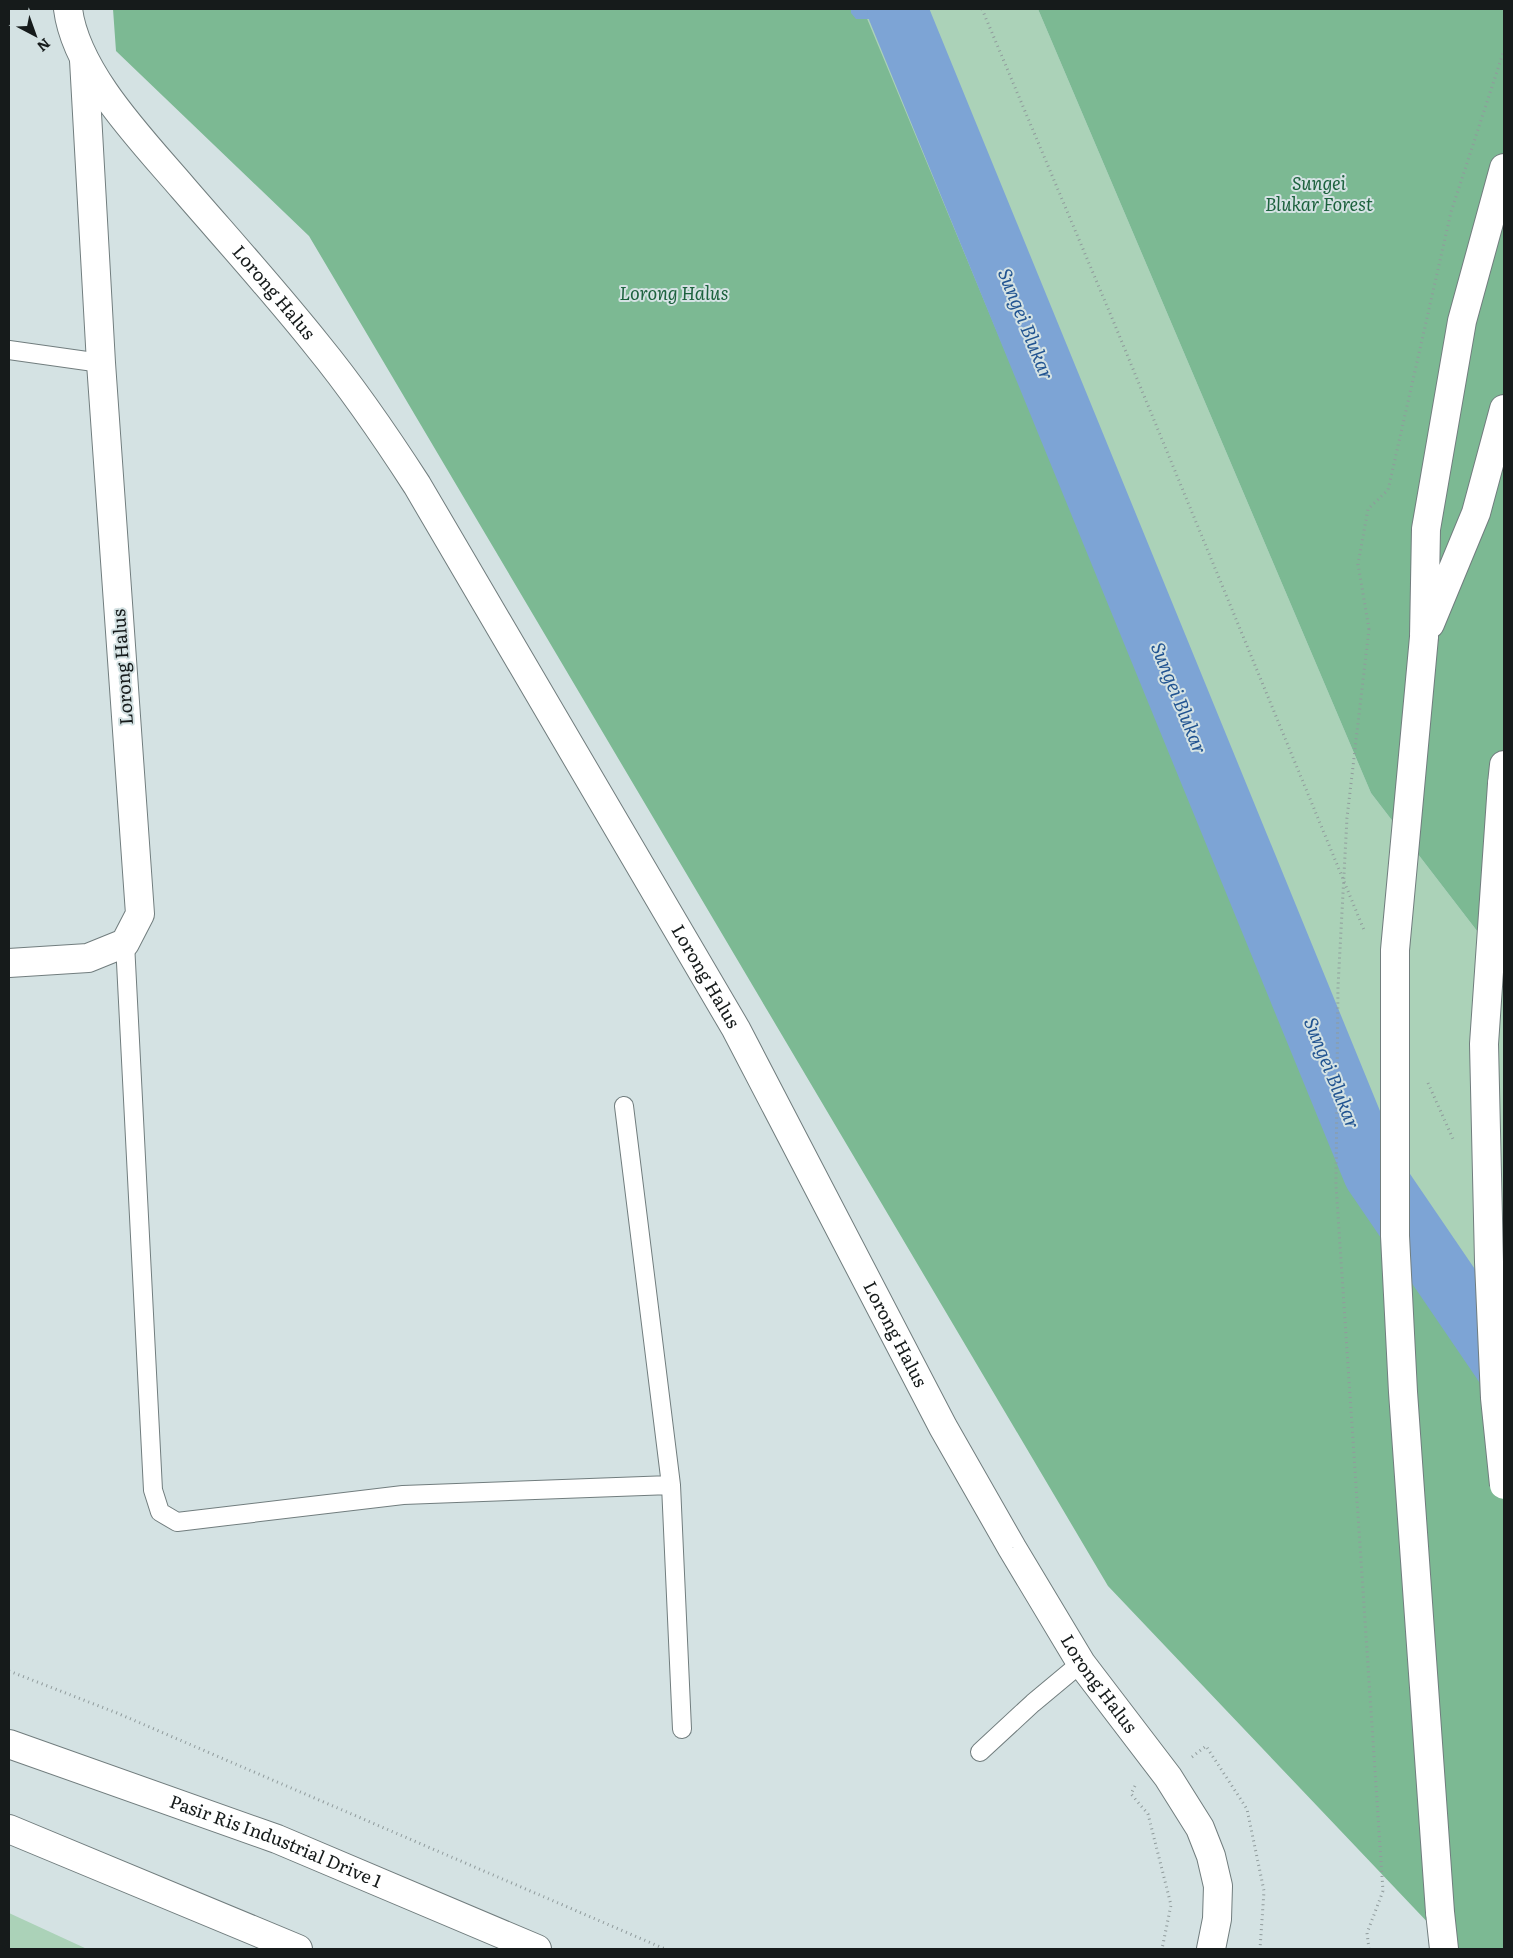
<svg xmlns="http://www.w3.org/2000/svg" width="1513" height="1958" viewBox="0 0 1513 1958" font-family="Literata,serif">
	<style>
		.green { fill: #abd2b8 }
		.forest { fill: #7cb993 }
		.water { fill: #7da4d5 }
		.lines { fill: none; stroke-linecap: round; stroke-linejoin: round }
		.river { stroke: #7da4d5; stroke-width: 60 }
		.lane-casing { stroke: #717d7e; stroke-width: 20 }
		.street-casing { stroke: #717d7e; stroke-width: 30 }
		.secondary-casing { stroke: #717d7e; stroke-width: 30 }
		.highway-casing { stroke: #717d7e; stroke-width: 30 }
		.path { stroke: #909b9c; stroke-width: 3; stroke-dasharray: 1 4; stroke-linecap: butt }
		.lane { stroke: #fff; stroke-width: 18 }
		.street { stroke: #fff; stroke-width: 28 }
		.secondary { stroke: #fff; stroke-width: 28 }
		.highway { stroke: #fff; stroke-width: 28 }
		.highway-bridge-casing { stroke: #717d7e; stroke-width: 30; stroke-linecap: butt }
		.path-bridge { stroke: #909b9c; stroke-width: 3; stroke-dasharray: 1 4; stroke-linecap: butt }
		.highway-bridge { stroke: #fff; stroke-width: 28 }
		.labels { text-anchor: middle; stroke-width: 4; stroke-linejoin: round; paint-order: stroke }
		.park-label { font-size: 18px; font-style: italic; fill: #1d623e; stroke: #d4e2e3 }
		.street-label { font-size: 18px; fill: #161b1b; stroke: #d4e2e3 }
		.water-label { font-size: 19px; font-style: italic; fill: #215491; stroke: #d4e2e3 }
	</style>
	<rect width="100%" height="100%" fill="#d4e2e3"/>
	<path class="green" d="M791,9H1038L1371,793L1504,966V1475L1347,1255Z
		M9,1913L87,1949H9Z"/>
	<path class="forest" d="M113,9H863L1349,1179L1504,1412V1949H1453L1108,1586L309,236L116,51Z
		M1038,9H1504V966L1371,793Z"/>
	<path class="water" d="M851,9H899L893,18L879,24L869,19H856L851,13Z"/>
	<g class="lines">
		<path class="river" d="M897,9L1373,1173L1504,1365"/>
		<g class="lane-casing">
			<path id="lane" d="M9,350L101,363
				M125,943L153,1490L160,1512L177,1522L403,1495L671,1485
				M624,1106L671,1485L682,1729
				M980,1752L1033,1703L1081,1663"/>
		</g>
		<g class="street-casing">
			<g id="street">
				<path id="s1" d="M68,9C76,73 142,140 183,188C228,240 275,292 318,346C354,390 386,437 417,485L736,1029L943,1427L1012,1548L1081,1663L1168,1777L1200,1828L1211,1856L1218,1886L1217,1919L1211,1949"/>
				<path d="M9,963L88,958L125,943L140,914L101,363L84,60"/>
			</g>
		</g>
		<g class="secondary-casing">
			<g id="secondary">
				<path id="s2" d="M9,1744L277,1839L537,1949"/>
				<path d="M9,1829L298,1949"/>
			</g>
		</g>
		<g class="highway-casing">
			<path id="highway" d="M1430,624L1476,513L1504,409
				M1424,637L1426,529L1462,321L1504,168
				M1502,784L1504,765
				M1440,1912L1444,1949"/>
		</g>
		<path class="path" d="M982,9L1112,318L1364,930
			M1369,629L1358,564L1368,509L1388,490L1451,212L1504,50
			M1428,1083L1453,1139
			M9,1671L117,1713L665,1949
			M1192,1757L1206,1746L1247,1809L1264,1891L1260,1949
			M1135,1786L1131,1794L1148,1814L1171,1905L1162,1949
			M1369,1949L1367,1933L1383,1891"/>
		<use href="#lane" class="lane"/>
		<use href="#street" class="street"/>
		<use href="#secondary" class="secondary"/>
		<use href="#highway" class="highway"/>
		<g class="highway-bridge-casing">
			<path id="highway-bridge" d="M1424,637L1395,950V1236L1403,1392L1440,1912
				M1502,784L1484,1044L1489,1262L1495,1398L1504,1485"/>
		</g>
		<path class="path-bridge" d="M1369,629L1347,818L1338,987L1336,1185L1383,1891"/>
		<use href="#highway-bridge" class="highway-bridge"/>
	</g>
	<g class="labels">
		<g class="park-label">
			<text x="1319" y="190">Sungei<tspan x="1319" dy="21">Blukar Forest</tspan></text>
			<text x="674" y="300">Lorong Halus</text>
		</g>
		<g class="street-label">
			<text dy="6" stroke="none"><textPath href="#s1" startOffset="354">Lorong Halus</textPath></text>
			<text transform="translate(123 667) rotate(-94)" y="6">Lorong Halus</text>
			<text dy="6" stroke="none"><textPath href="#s1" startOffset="1164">Lorong Halus</textPath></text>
			<text dy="6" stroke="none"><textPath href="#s1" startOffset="1569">Lorong Halus</textPath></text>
			<text dy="6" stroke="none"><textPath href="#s1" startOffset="1974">Lorong Halus</textPath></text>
			<text dy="6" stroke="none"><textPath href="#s2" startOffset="284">Pasir Ris Industrial Drive 1</textPath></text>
		</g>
		<g class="water-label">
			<text transform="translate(1026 324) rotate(68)" y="7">Sungei Blukar</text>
			<text transform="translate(1179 698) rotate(68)" y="7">Sungei Blukar</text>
			<text transform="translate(1332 1073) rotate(68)" y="7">Sungei Blukar</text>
		</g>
	</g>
	<rect width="1513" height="1958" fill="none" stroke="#161b1b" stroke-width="20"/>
	<g transform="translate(35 35) rotate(139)" stroke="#d4e2e3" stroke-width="4" paint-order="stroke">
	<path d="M0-4L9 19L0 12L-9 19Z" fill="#161b1b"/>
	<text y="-8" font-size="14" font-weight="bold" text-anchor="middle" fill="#161b1b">N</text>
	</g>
</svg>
